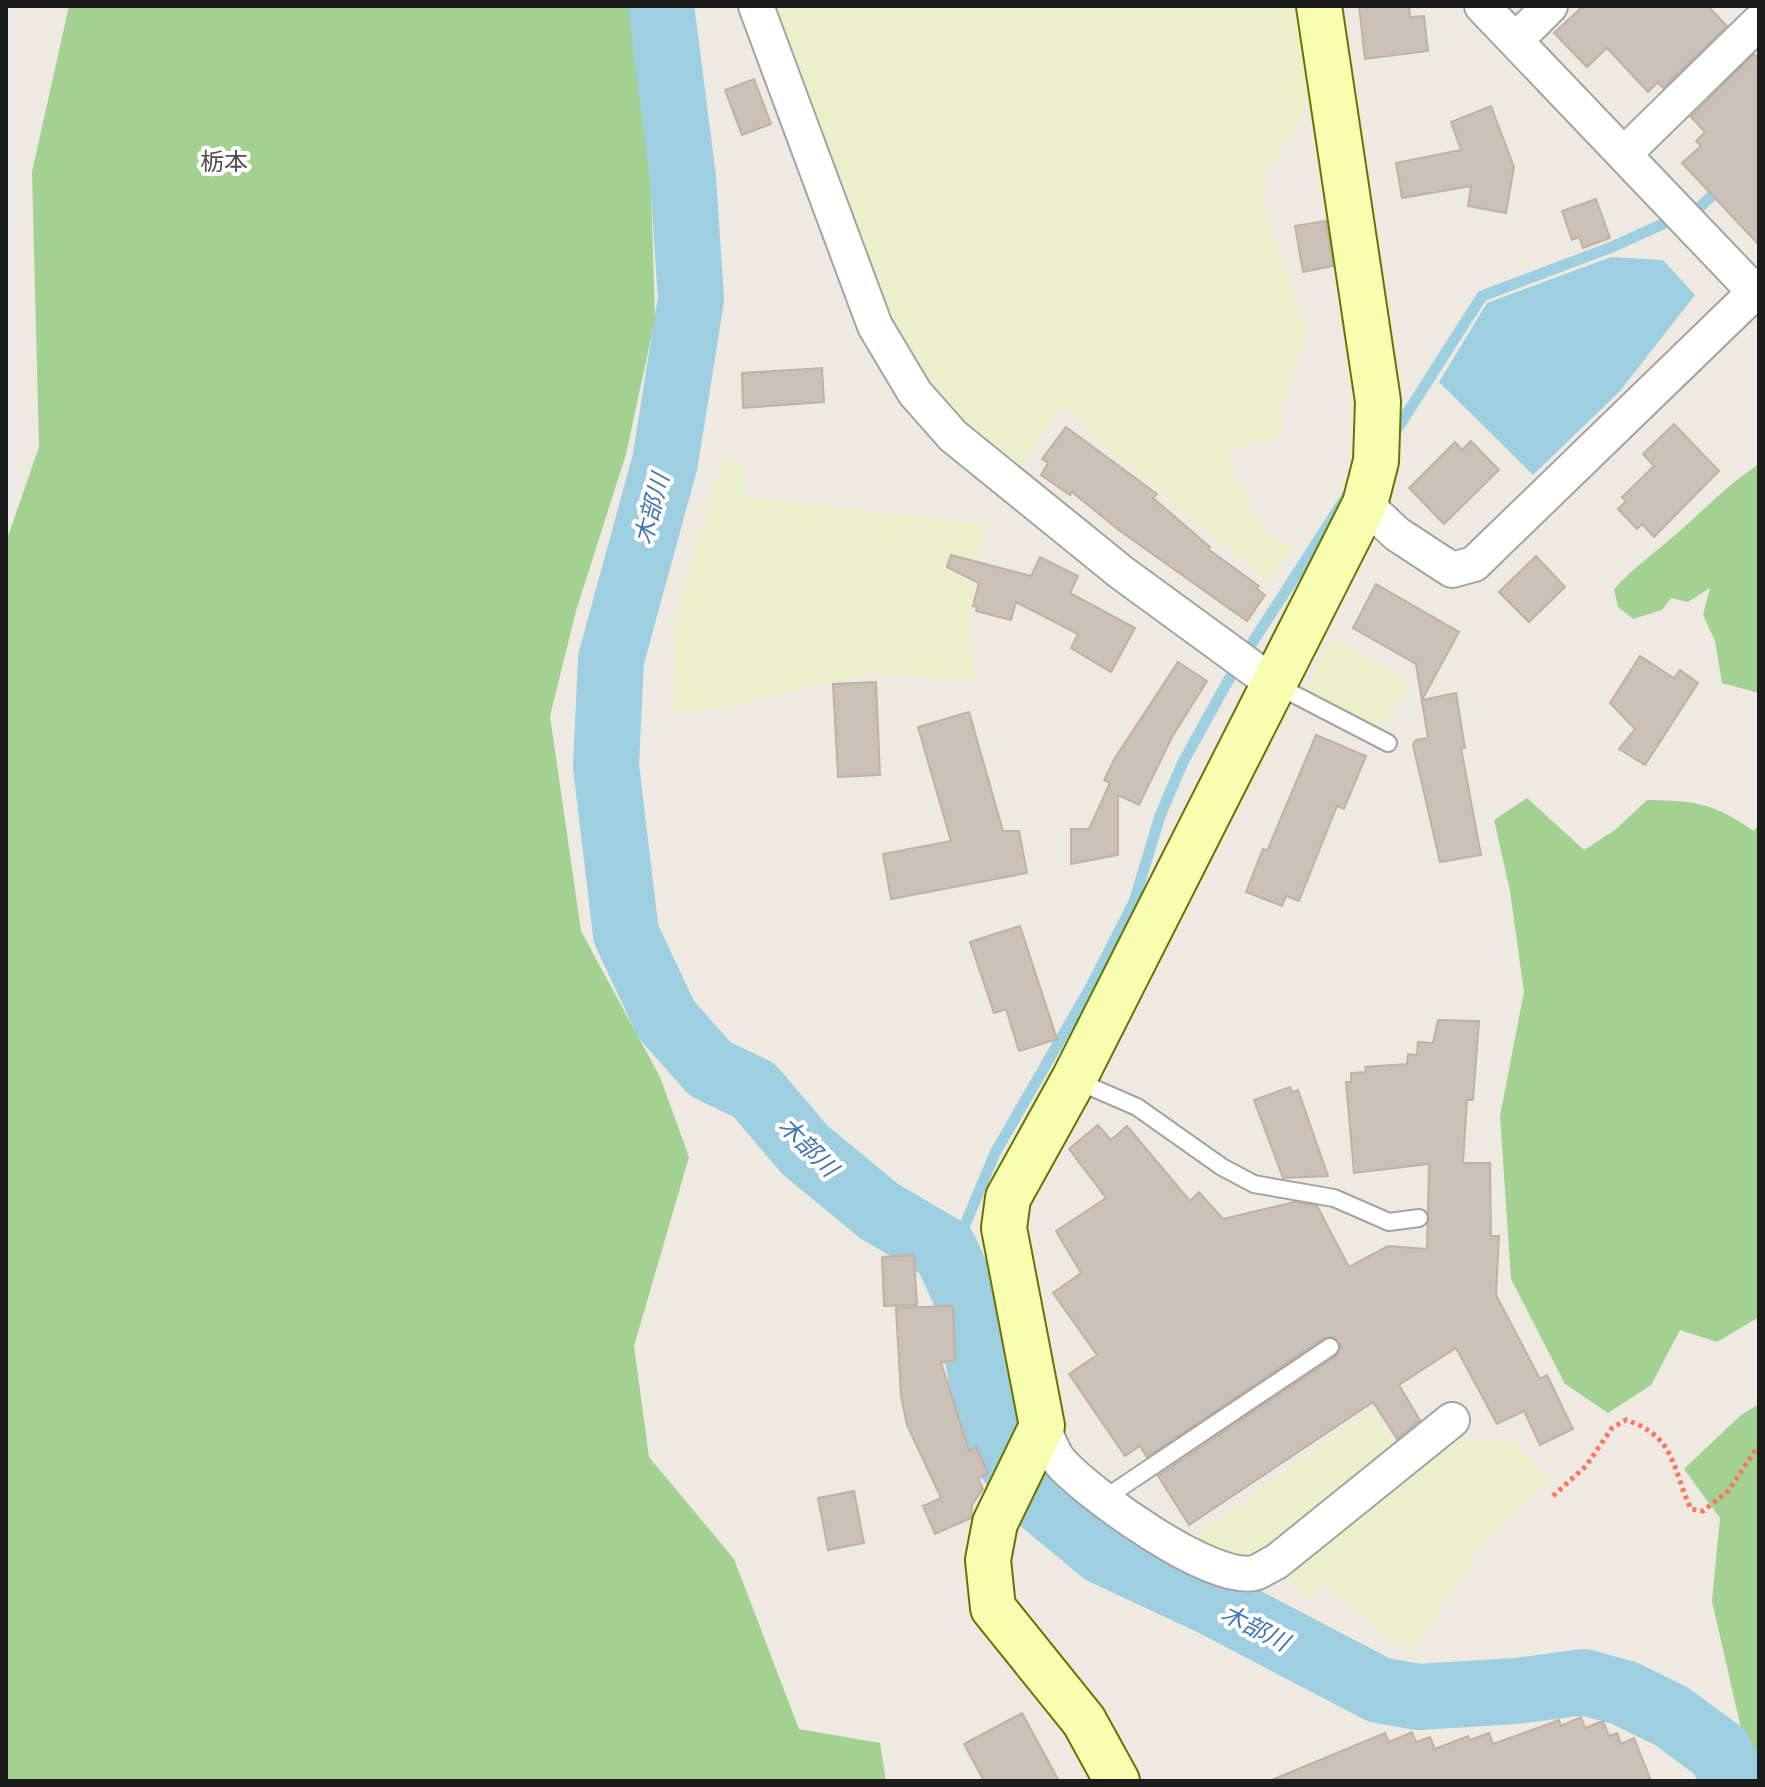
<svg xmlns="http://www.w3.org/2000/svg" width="1765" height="1787" viewBox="0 0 1765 1787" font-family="Arial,'Noto Sans JP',sans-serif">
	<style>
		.farmland { fill: #ebefca }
		.forest { fill: #a2d192 }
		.water { fill: #9dcfe0 }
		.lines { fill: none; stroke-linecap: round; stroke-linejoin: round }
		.stream { stroke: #9dcfe0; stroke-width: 11 }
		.river { stroke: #9dcfe0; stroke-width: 66 }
		.building { fill: #cbc0b7; stroke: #c1b1a2; stroke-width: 2 }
		.lane-casing { stroke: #a3a3a3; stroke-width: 20 }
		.street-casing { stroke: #a3a3a3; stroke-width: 38 }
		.secondary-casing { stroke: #657600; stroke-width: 48 }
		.path { stroke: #ff7761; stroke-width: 5; stroke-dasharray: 4 4; stroke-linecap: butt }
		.lane { stroke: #fff; stroke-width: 16 }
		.street { stroke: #fff; stroke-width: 34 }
		.secondary { stroke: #f7feaf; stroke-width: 44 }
		.labels { text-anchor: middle; stroke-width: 8; stroke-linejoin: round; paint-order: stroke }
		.neighbourhood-label { font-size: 24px; fill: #4f4f4f; stroke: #fff }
		.water-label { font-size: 24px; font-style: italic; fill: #4276b3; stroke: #fff }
	</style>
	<rect width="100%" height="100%" fill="#efeae1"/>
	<path class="farmland" d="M771,6H1301L1313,87L1290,139L1268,168L1263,205L1307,330L1281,411L1283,437L1247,444L1226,456L1264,532L1292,546L1270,583L1105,446L1062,404L1020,467L1000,457L948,410L913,369L884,315Z
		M744,461L743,497L983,524L969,625L975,681L869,673L710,710L673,711L676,619L688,572L722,462Z
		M1332,637L1410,681L1389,720L1376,725L1305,690Z
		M1372,1408L1395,1447L1262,1558L1242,1565L1185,1544Z
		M1458,1440H1512L1550,1482L1488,1537L1412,1652L1388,1637L1325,1584L1308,1600L1280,1570L1445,1445Z"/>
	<path class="forest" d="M69,6H630L650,155L655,320L626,454L576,611L550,716L581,931L660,1077L689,1157L634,1346L649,1457L734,1559L799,1729L880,1743L886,1781H6V542L39,447L32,172Z
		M1759,464V693L1722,683L1715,641L1703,615L1710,588L1688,602L1671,598L1662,610L1633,619L1618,607L1614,589C1633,568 1653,554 1674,536C1703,511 1727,485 1759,464Z
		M1527,798L1584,850L1615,830L1647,800C1697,801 1713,803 1754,831L1759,823V1317L1717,1342L1680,1330L1651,1385L1608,1413L1565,1384L1511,1279L1500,1116L1524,992L1510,891L1494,820Z
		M1759,1404V1781H1753L1712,1601L1720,1518L1684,1469L1741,1415Z"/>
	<path class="water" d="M1611,257L1663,260L1695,295L1620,391L1533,475L1439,382L1487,303Z"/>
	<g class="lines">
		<path class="stream" d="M1390,440L1482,296L1612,247L1700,207L1721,187
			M945,1250L962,1232L995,1153L1090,988L1134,902L1160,816L1182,764L1229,679L1350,491"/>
		<path class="river" d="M661,6L683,178L691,299L665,462L611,659L606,766L626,934L666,1019L710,1069L754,1090L805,1150L879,1211L945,1250L967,1298L984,1392L1002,1450L1036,1496L1102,1551L1211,1602L1379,1690L1418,1697L1516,1691L1584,1682L1624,1693L1671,1716L1720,1752L1734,1781"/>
	</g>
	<path class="building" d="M1359,6H1409L1410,17L1424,16L1428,51L1365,59Z
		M1583,6H1708L1727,26L1663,88L1658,82L1648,92L1607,48L1587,67L1554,33Z
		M1754,54L1759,59V245L1682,163L1701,146L1696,141L1705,132L1691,117Z
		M754,79L771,124L742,135L725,90Z
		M1491,106L1514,167L1506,213L1468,206L1471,186L1402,198L1396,163L1461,150L1451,122Z
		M1596,199L1610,238L1583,248L1579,237L1572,240L1562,211Z
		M1326,221L1333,266L1303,272L1295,226Z
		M822,368L824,402L743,408L742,373Z
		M1674,424L1719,471L1654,537L1642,524L1637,529L1618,509L1626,501L1622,497L1654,466L1643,454Z
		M1066,427L1157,494L1153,498L1210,547L1208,549L1259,586L1257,589L1265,595L1247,621L1120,531L1072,492L1070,495L1041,475L1048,463L1042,459Z
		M1471,441L1499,470L1444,524L1409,488L1455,442L1462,450Z
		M951,555L1031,576L1040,557L1078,576L1070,593L1135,628L1111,672L1071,648L1078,634L1016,602L1011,620L976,611L977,607L973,606L979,583L947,567Z
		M1536,556L1565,587L1529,622L1499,592Z
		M1376,584L1459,632L1422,700L1456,693L1465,748H1461L1481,855L1440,862L1413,745L1416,740L1428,738L1416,664L1353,628Z
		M1640,656L1674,678L1680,670L1698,683L1645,765L1619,749L1635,729L1610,703Z
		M1178,662L1207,681L1172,737L1139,805L1118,795V855L1071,864V829H1089L1110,783L1104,780L1115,758Z
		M876,682L880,775L838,777L833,684Z
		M969,712L1003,831H1019L1027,873L891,899L883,854L951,841L918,727Z
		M1316,735L1366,756L1344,809L1337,806L1299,901L1286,896L1282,906L1246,892L1263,849L1267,851Z
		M1020,926L1057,1039L1019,1051L1006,1009L994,1013L970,942Z
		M1438,1020L1479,1021L1473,1100H1467L1463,1163H1490L1491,1236H1499L1496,1295L1540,1379L1547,1375L1573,1429L1540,1445L1524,1411L1497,1424L1456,1348L1399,1385L1420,1420L1397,1439L1373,1402L1189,1525L1158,1476L1336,1356L1341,1346L1334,1337L1324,1338L1147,1457L1140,1446L1125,1456L1069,1374L1097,1355L1053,1293L1081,1273L1056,1231L1106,1198L1069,1149L1098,1125L1111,1140L1127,1126L1190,1201L1199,1192L1223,1219L1294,1202L1317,1206L1349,1267L1388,1246L1427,1249L1429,1164L1354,1173L1346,1082H1351V1073L1366,1072L1365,1067L1407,1064L1408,1054L1417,1055L1418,1042L1433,1043Z
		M1290,1087L1292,1092L1298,1090L1328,1176L1283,1178L1254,1100Z
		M914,1255L917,1305L884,1306L882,1257Z
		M953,1306L955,1361L941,1362L969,1451L976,1447L988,1473L978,1478L983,1489L972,1505L971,1518L935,1534L923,1506L941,1498L907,1425L901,1396L896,1308Z
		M854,1491L864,1543L828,1550L818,1498Z
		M1022,1713L1059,1781H984L964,1744Z
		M1581,1717L1585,1728L1603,1721L1609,1736L1617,1733L1621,1744L1634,1738L1651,1781H1269L1385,1733L1389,1742L1412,1732L1416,1742L1430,1737L1435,1749L1468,1736L1470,1740L1489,1733L1493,1744L1559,1720L1561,1726Z"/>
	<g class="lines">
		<g class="lane-casing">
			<path id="lane" d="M1276,685L1388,743
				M1075,1080L1137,1107L1222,1167L1254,1184L1334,1198L1389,1222L1419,1218
				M1102,1500L1330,1347"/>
		</g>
		<g class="street-casing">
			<path id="street" d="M756,6L875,326L915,393L953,436L1122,573L1274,684
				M1482,6L1755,292
				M1517,39L1550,6
				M1624,154L1759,22
				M1365,504L1397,534L1452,570L1474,564L1759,288
				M1042,1426C1048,1438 1053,1455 1062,1464C1092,1496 1210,1582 1254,1573C1261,1571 1269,1565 1276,1562L1452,1420"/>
		</g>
		<g class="secondary-casing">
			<path id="secondary" d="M1117,1781L1084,1721L993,1608L988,1560L995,1523L1042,1426L1004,1228L1008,1198L1074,1079L1365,504L1376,461L1378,401L1319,6"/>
		</g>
		<path class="path" d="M1553,1496L1586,1466L1612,1428L1626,1420C1676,1436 1672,1469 1691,1509L1703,1511L1728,1491L1759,1445"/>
		<use href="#lane" class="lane"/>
		<use href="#street" class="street"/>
		<use href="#secondary" class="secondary"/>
	</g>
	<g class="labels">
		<g class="neighbourhood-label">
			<text x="224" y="170">栃本</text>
		</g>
		<g class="water-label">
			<text transform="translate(652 509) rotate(-75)" y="8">木部川</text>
			<text transform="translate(808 1147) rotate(45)" y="8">木部川</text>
			<text transform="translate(1255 1628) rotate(27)" y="8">木部川</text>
		</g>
	</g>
	<rect width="1765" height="1787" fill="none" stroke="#1c1c1c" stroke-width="16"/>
</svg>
